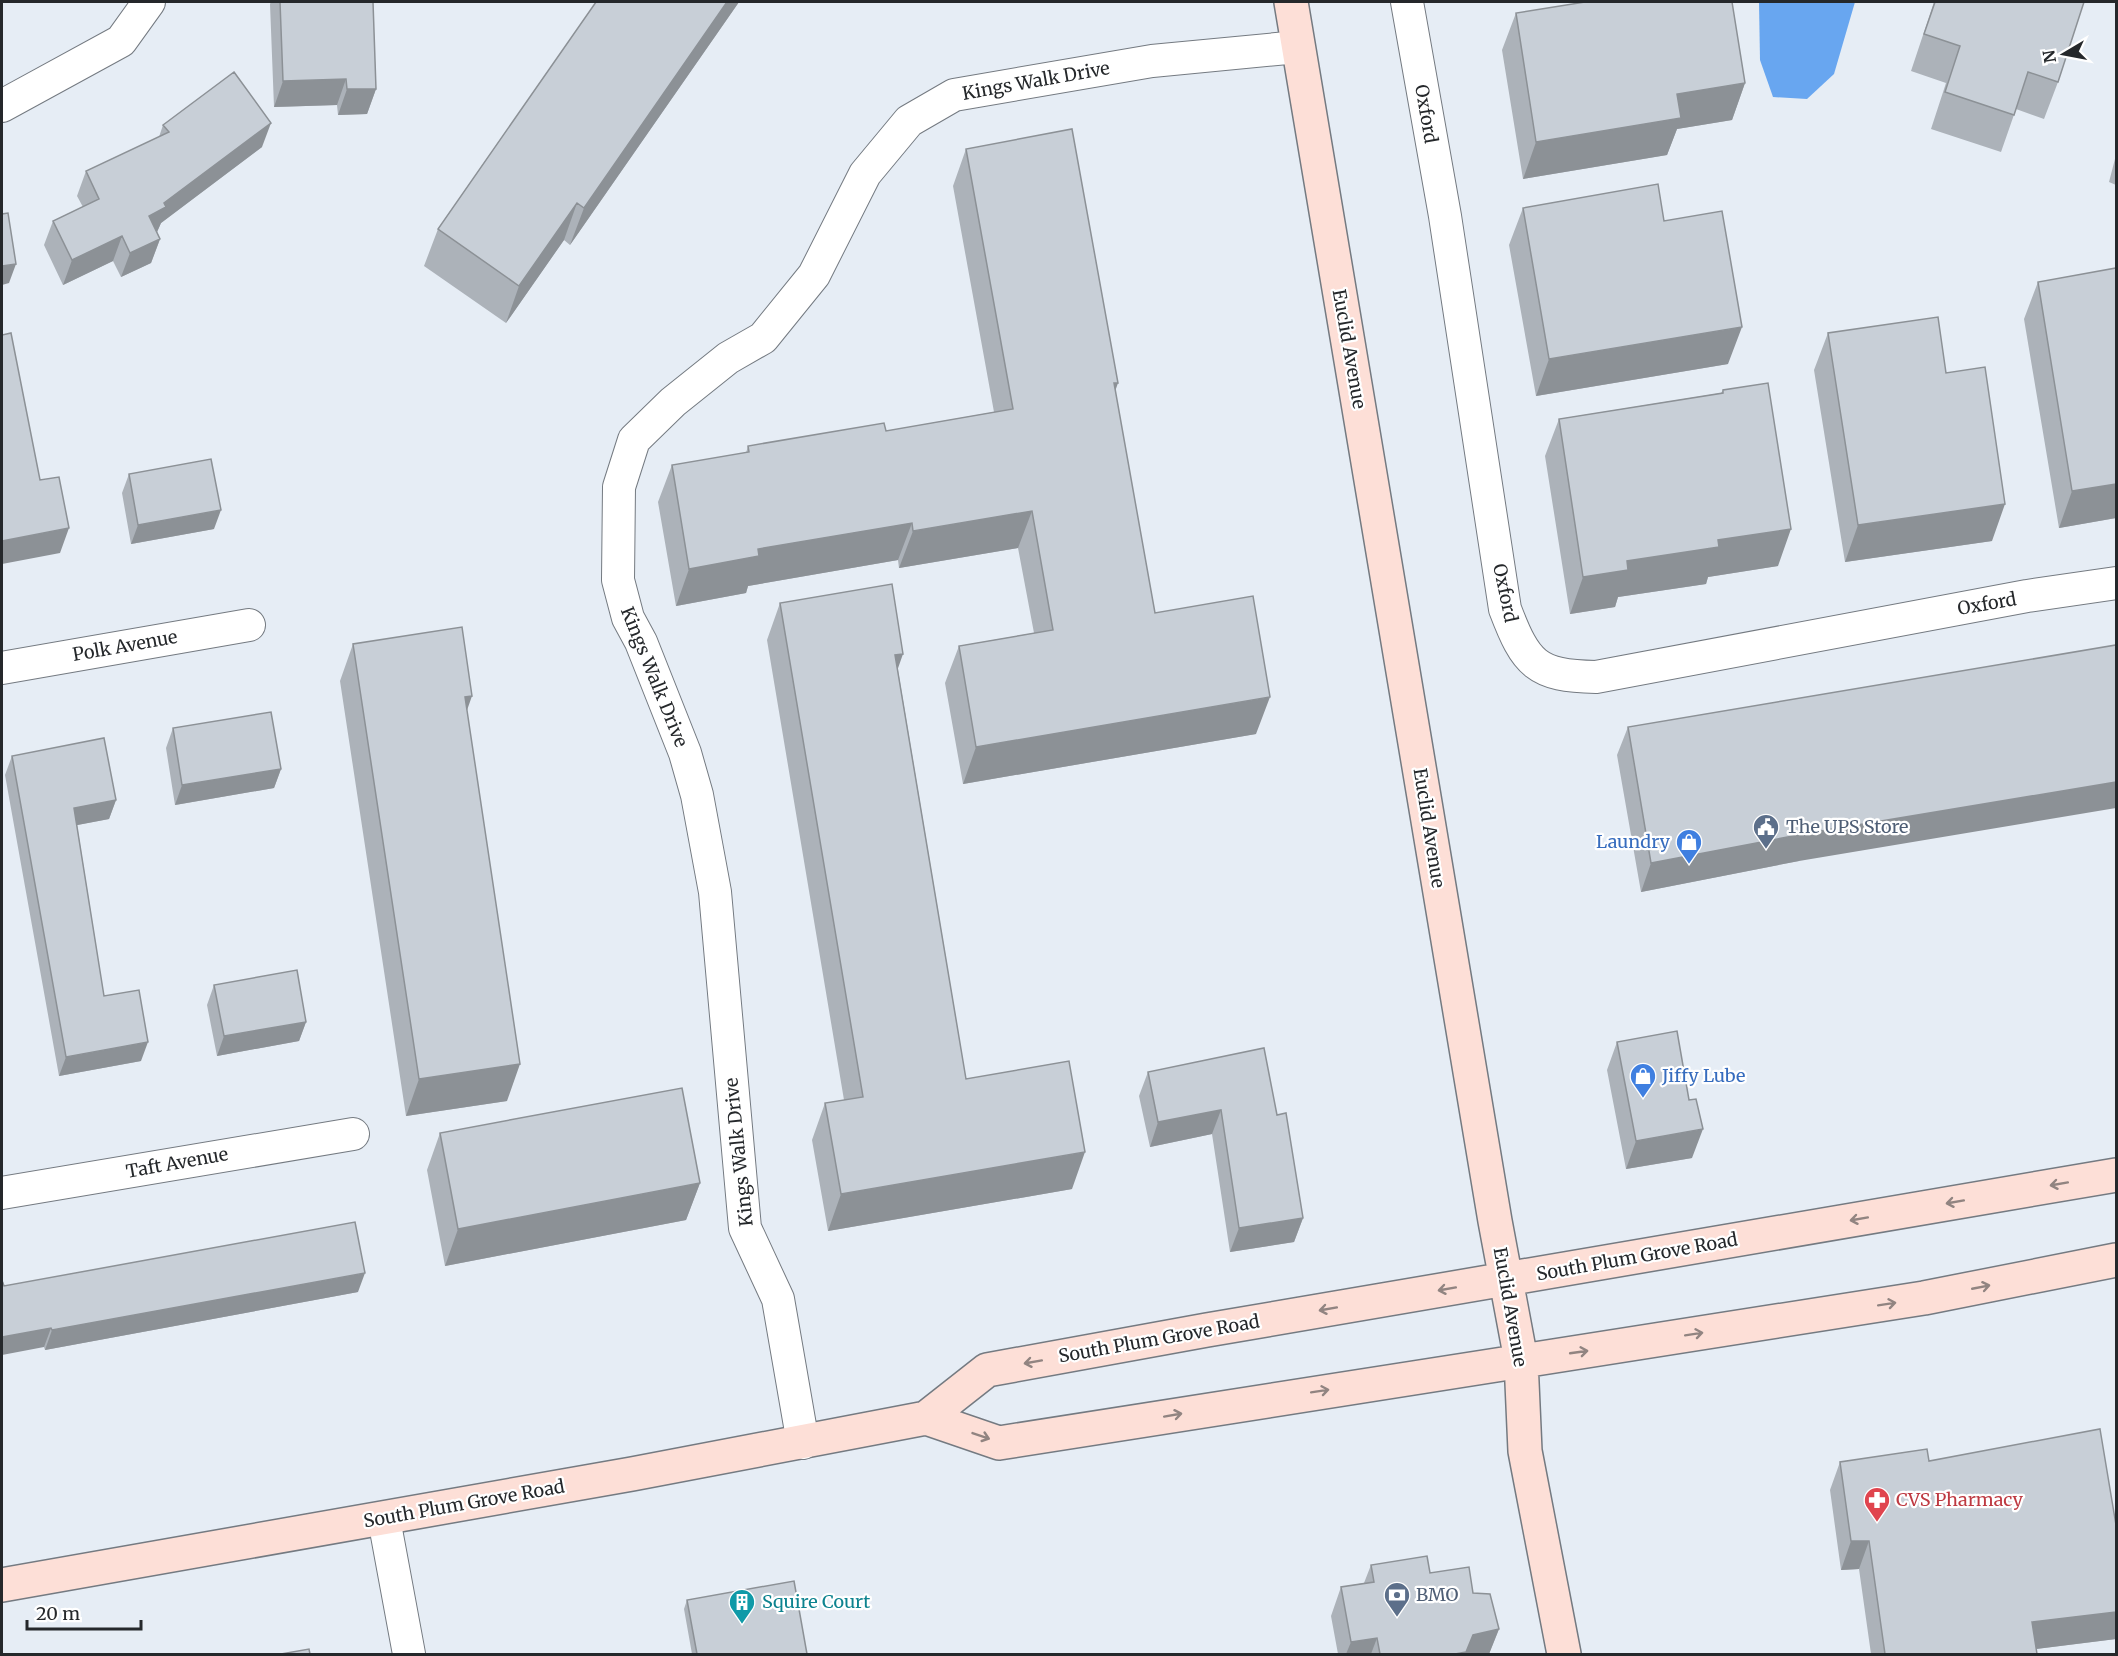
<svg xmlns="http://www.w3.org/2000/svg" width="2118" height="1656" viewBox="0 0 2118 1656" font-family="Merriweather,serif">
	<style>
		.water { fill: #68a6f0 }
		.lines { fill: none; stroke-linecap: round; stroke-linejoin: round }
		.minor-casing { stroke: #747a81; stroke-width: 34 }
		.secondary-casing { stroke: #747a81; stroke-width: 36 }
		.minor { stroke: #fff; stroke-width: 32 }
		.secondary { stroke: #fddfd7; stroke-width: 33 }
		.wall { fill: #acb2b9 }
		.shaded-wall { fill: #8c9196 }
		.building { fill: #c8cfd7; stroke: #8c9196; stroke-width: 1.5 }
		.oneway { stroke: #918481 }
		.labels { text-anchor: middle; stroke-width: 4.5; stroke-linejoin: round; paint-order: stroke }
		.street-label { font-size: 18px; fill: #25282b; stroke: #fff }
		.service-label { font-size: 18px; fill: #4e5e75; stroke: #fff; text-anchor: start }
		.shop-label { font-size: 18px; fill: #366cbe; stroke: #fff; text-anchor: end }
		.health-label { font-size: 18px; fill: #be3a42; stroke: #fff; text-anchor: start }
		.culture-label { font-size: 18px; fill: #0d838f; stroke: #fff; text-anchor: start }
	</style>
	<rect width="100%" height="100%" fill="#e6edf5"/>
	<path class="water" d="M1759,2H1855L1834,74L1807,99L1773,97L1760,60Z"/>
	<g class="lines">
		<g class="minor-casing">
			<path id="minor" d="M1407,2L1445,216L1505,609C1526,664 1536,676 1596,677L2027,596L2116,583
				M2,106L121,41L149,2
				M2,668L249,625
				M2,1193L353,1134
				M803,1443L778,1299L745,1228L715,892L697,795L685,753L641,642L628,618L618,580L619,487L634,440L673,402L728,358L763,338L814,275L865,174L909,121L954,95L1152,61L1298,47
				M384,1519L409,1654"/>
		</g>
		<g class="secondary-casing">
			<path id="secondary" d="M1291,2L1495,1221L1521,1360L1525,1451L1564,1654
				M926,1418L999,1443L1924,1298L2116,1260
				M2,1585L632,1474L926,1418L987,1370L1207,1330L2116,1175"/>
		</g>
		<use href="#minor" class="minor"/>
		<use href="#secondary" class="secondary"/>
	</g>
	<path class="wall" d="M271,2H373L376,89L367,114L338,115L337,105L274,107L270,4Z
		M596,2H739L570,245L564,240L506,323L424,266L438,229Z
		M1934,2H2084L2058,82L2044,119L2016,109L2001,152L1931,129L1946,83L1911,71Z
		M1516,13L1745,83L1732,120L1677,129L1667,155L1523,179L1502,50Z
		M163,125L262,147L161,223L157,232L160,239L151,263L121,277L113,261L63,285L44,245L53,221L83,207L77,196L86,171L159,137Z
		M966,149L1115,391L1155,613L1256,734L963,784L945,683L959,646L1034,633L1018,548L899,568L898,560L748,586L746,593L676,606L658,502L672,465L746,453L748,446L886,431L994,412L953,186Z
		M2116,155V185L2109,182Z
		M1523,208L1664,221L1728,364L1536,396L1509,245Z
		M2038,282L2116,518L2059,528L2024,319Z
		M1828,333L1946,373L1992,541L1845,562L1814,370Z
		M1723,390L1778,566L1708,577L1706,584L1618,597L1615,607L1570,614L1545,456L1559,419L1721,393Z
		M129,474L214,529L131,544L122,493Z
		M780,603L898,670L966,1079L1072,1189L828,1231L812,1140L825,1103L844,1100L767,640Z
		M353,644L467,711L507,1101L406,1116L340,681Z
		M1628,727L1799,861L1641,892L1617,755Z
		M173,728L281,769L274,788L175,805L166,748Z
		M12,756L116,800L109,819L77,825L104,996L141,1061L59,1076L5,775Z
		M214,985L306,1022L299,1041L217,1056L207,1005Z
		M1617,1042L1692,1158L1626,1169L1607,1070Z
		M1148,1072L1277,1115L1303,1218L1294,1242L1230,1252L1212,1134L1150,1147L1139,1096Z
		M440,1133L700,1183L686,1220L445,1266L427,1170Z
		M4,1286L358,1292L45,1350L44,1347Z
		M1929,1461L2116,1639L2036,1649L2037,1654H1871L1859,1569L1841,1570L1830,1490L1840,1462Z
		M1371,1565L1430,1573L1473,1593L1499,1629L1489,1654H1338L1331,1616L1341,1587L1364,1583Z
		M687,1600L807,1654H692L684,1609Z"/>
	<path class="shaded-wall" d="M727,2H739L570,245L584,208Z
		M346,79L337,105L274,107L283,81Z
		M1745,83L1732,120L1677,129L1667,155L1523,179L1536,142L1677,94Z
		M347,89H376L367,114L338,115Z
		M271,123L262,147L161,223L157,232L140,240L149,216L164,203Z
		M577,203L564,240L506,323L519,286Z
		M122,236L113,261L63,285L72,260Z
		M160,239L151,263L121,277L130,253Z
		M16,264L9,283L2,285V266Z
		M1742,327L1728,364L1536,396L1549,359Z
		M1114,383H1118L1105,420Z
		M2116,484V518L2059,528L2072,491Z
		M2005,504L1992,541L1845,562L1858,525Z
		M221,510L214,529L131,544L138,525Z
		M1032,511L1018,548L899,568L913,531Z
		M912,523L898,560L748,586L746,593L676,606L689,569L758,549Z
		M69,528L60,553L2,564V541Z
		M1791,529L1778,566L1708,577L1706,584L1618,597L1615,607L1570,614L1583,577L1627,561L1718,540Z
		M903,654L890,691L895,655Z
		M472,696L459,733L465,697Z
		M1270,697L1256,734L963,784L976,747Z
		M281,769L274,788L175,805L182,785Z
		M2116,782V808L1799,861L1641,892L1651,863L1809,833Z
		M116,800L109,819L67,827L74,808Z
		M306,1022L299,1041L217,1056L224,1036Z
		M148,1042L141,1061L59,1076L66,1057Z
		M520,1064L507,1101L406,1116L419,1079Z
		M1221,1110L1212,1134L1150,1147L1158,1122Z
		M1703,1129L1692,1158L1626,1169L1636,1141Z
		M1085,1152L1072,1189L828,1231L841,1194Z
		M700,1183L686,1220L445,1266L458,1229Z
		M1303,1218L1294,1242L1230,1252L1239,1228Z
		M365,1273L358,1292L45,1350L52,1330Z
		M51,1328L44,1347L2,1355V1337Z
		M1851,1541H1869L1859,1569L1841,1570Z
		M2116,1612V1639L2021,1651L2032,1622Z
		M1499,1629L1489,1654H1455L1473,1635Z
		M1377,1638L1371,1654H1346L1351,1642Z"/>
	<path class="building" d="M280,2H373L376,89H347L346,79L283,81Z
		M596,2H727L584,208L577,203L519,286L438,229Z
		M1585,2H1732L1745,83L1677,94L1681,118L1536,142L1516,13Z
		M1935,2H2084L2058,82L2028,72L2014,115L1945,92L1960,46L1924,34Z
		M234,72L271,123L164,203L166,207L149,216L160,239L130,253L122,236L72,260L53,221L99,199L86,171L169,132L163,125Z
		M1072,129L1118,383H1114L1155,613L1253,596L1270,697L976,747L959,646L1053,630L1032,511L913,531L912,523L758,549L759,556L689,569L672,465L749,452L748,446L884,423L886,431L1013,409L966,149Z
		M1658,184L1664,221L1722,211L1742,327L1549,359L1523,208Z
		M8,213L16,264L2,266V214Z
		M2116,268V484L2072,491L2038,282Z
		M1938,317L1946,373L1985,367L2005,504L1858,525L1828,333Z
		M11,333L40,480L59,477L69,528L2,541V335Z
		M1768,383L1791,529L1718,540L1719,547L1627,561L1628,570L1583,577L1559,419L1723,393V390Z
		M211,459L221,510L138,525L129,474Z
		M892,584L903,654L895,655L966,1079L1069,1061L1085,1152L841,1194L825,1103L863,1097L780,603Z
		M462,627L472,696L465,697L520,1064L419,1079L353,644Z
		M2116,645V782L1809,833L1651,863L1628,727Z
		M271,712L281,769L182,785L173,728Z
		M104,738L116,800L74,808L104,996L139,990L148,1042L66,1057L12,756Z
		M297,970L306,1022L224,1036L214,985Z
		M1677,1031L1689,1100L1696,1099L1703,1129L1636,1141L1617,1042Z
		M1264,1048L1277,1115L1286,1113L1303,1218L1239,1228L1221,1110L1158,1122L1148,1072Z
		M682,1088L700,1183L458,1229L440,1133Z
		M355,1222L365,1273L52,1330L51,1328L2,1337V1284L3,1283L4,1286Z
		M2100,1429L2116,1525V1612L2032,1622L2037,1654H1885L1869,1541H1851L1840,1462L1927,1449L1929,1461Z
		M1427,1556L1430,1573L1469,1567L1473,1593L1490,1594L1499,1629L1473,1635L1466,1652L1455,1654H1380L1377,1638L1351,1642L1341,1587L1374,1582L1371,1565Z
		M794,1581L807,1654H697L687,1600Z
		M309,1649L310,1654H281Z"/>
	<defs><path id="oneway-shaft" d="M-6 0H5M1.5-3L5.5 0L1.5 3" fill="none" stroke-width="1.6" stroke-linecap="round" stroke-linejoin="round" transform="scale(1.5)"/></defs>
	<g class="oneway">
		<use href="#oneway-shaft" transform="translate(2059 1184) rotate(170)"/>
		<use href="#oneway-shaft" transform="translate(1955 1202) rotate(170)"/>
		<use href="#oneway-shaft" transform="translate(1859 1219) rotate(170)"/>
		<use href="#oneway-shaft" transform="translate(1981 1287) rotate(-11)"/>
		<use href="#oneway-shaft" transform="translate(1447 1289) rotate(170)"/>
		<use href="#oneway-shaft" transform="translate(1887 1304) rotate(-9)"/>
		<use href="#oneway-shaft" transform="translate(1328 1309) rotate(170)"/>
		<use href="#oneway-shaft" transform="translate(1694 1334) rotate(-9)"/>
		<use href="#oneway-shaft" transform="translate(1579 1352) rotate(-8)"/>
		<use href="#oneway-shaft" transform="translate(1033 1362) rotate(170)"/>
		<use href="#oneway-shaft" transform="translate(1320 1391) rotate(-9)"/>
		<use href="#oneway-shaft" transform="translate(1173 1415) rotate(-10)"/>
		<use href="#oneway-shaft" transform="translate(981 1436) rotate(19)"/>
	</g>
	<defs>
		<g id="civic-pin" transform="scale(1.35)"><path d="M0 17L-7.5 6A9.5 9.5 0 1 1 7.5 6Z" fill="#5c6f8a" stroke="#fff"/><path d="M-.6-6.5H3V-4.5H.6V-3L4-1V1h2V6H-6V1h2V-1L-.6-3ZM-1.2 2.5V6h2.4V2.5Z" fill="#fff"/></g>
		<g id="shop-pin" transform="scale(1.35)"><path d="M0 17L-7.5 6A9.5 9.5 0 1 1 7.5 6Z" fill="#3f7fe0" stroke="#fff"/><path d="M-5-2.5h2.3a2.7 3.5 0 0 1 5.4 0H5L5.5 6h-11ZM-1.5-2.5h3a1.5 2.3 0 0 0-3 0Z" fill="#fff"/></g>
		<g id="pharmacy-pin" transform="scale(1.35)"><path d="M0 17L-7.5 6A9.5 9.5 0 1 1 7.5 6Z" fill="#e0444e" stroke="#fff"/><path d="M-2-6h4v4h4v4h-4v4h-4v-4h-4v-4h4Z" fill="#fff"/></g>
		<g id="bank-pin" transform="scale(1.35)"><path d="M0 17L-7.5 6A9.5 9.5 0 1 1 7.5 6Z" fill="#5c6f8a" stroke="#fff"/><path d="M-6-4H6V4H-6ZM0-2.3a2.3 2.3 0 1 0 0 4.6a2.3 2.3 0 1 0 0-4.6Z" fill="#fff"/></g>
		<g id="building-pin" transform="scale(1.35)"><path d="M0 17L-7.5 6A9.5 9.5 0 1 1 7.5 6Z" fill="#0f9aa8" stroke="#fff"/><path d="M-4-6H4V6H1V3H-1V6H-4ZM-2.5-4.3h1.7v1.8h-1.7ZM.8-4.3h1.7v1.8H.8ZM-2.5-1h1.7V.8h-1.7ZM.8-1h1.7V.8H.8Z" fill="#fff"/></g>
	</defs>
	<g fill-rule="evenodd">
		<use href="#civic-pin" x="1766" y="827"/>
		<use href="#shop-pin" x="1689" y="842"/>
		<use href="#shop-pin" x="1643" y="1076"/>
		<use href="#pharmacy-pin" x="1877" y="1500"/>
		<use href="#bank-pin" x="1397" y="1595"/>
		<use href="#building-pin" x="742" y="1602"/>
	</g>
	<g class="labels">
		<g class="street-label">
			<text transform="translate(1036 81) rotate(-10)" y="6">Kings Walk Drive</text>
			<text transform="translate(1426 114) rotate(80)" y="6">Oxford</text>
			<text transform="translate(1349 349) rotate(80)" y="6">Euclid Avenue</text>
			<text transform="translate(1505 593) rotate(78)" y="6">Oxford</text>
			<text transform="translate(1987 604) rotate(-10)" y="6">Oxford</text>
			<text transform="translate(125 646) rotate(-10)" y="6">Polk Avenue</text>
			<text transform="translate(654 677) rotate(68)" y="6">Kings Walk Drive</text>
			<text transform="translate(1429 828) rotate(81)" y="6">Euclid Avenue</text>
			<text transform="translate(739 1152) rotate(-96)" y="6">Kings Walk Drive</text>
			<text transform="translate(177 1163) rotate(-10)" y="6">Taft Avenue</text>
			<text transform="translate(1637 1257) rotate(-10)" y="6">South Plum Grove Road</text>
			<text transform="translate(1510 1307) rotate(80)" y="6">Euclid Avenue</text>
			<text transform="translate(1159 1339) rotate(-10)" y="6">South Plum Grove Road</text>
			<text transform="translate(464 1504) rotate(-10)" y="6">South Plum Grove Road</text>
		</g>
		<g class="service-label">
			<text x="1786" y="833">The UPS Store</text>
			<text x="1416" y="1601">BMO</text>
		</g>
		<g class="shop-label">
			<text x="1670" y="848">Laundry</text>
			<text x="1662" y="1082" text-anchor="start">Jiffy Lube</text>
		</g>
		<g class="health-label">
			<text x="1896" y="1506">CVS Pharmacy</text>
		</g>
		<g class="culture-label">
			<text x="762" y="1608">Squire Court</text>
		</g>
	</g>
	<rect width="2118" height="1656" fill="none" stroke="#25282b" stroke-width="6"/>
	<g transform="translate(2064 54) rotate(260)" stroke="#ffffff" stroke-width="4.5" paint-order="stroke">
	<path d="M0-4.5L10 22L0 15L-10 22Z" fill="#25282b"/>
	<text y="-9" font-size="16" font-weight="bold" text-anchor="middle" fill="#25282b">N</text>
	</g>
	<path d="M27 1620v9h114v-9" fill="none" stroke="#25282b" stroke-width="3"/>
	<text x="36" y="1620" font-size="18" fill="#25282b" stroke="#ffffff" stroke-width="4.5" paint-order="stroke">20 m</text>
</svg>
